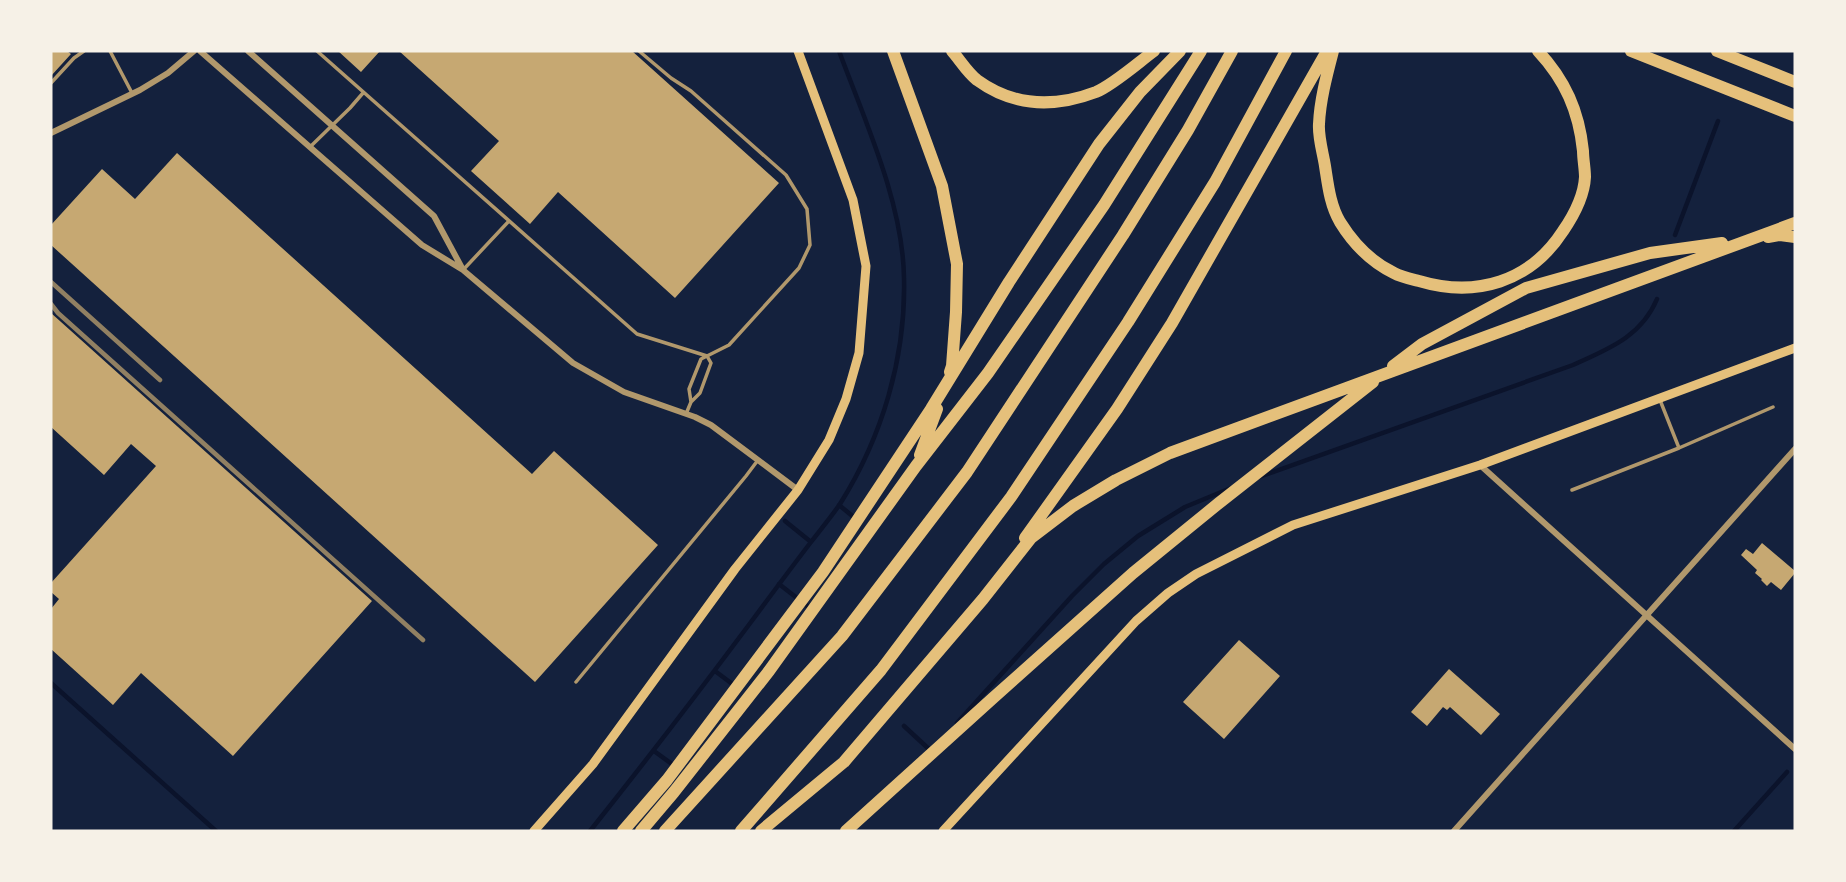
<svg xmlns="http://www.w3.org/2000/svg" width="1846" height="882" viewBox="0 0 1846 882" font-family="'Sofia Sans Condensed',sans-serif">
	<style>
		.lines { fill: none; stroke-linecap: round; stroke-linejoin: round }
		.stream { stroke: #0b132b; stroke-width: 4.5 }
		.building { fill: #c6a872 }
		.service { stroke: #b1986c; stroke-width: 3.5 }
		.minor { stroke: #b1986c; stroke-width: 6 }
		.secondary { stroke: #e5c07b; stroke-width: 9 }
		.motorway { stroke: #e5c07b; stroke-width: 12 }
		.rail { stroke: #918062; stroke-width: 4.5 }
	</style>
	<rect width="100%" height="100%" fill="#14213d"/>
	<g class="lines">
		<path class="stream" d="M1675,235L1718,121
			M1259,477L1573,365C1608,349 1641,337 1657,299
			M839,505L856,519
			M785,521L811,542
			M779,584L811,609
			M715,671L735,686
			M51,683L216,831
			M957,723L1072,596L1104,564L1138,536L1185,507L1231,488
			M904,726L931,751
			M654,751L676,767
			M590,831C645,762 698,693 751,622C771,595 791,568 811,542C821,529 831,517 840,504C882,437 906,358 904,278C903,203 865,121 839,51
			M1734,831L1787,772"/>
	</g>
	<path class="building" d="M51,51H67L71,54L51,76Z
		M338,51H380L361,72Z
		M399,51H632L779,183L675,298L558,192L530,224L471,171L499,141Z
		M177,153L532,474L554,451L658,545L535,682L51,245V225L102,169L135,199Z
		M51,313L372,601L233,756L141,673L113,705L51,649V609L59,599L51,592V583L156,466L131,444L104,475L51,427Z
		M1762,543L1795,571V573L1781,590L1771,582L1767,586L1761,580L1762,579L1755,573L1757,570L1741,555L1746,549L1753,554Z
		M1239,640L1280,676L1224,739L1183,702Z
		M1449,669L1500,714L1481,735L1450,707L1447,710L1443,707L1427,726L1411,712Z"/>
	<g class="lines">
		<path class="service" d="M110,51L132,93
			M317,51L637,334L707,356L729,345L799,268L810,245L807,209L786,175L691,91L671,78L639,51
			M51,83L74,58L84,51
			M311,146L350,108L363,93
			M463,270L509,221
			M686,414L691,402L700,393L711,363L707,356L701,359L689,389L691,402
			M1679,448L1773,407
			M1572,490L1679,448L1660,400
			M576,682L746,476L758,460"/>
		<path class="minor" d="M200,51L422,245L463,270L573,363L624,392L695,417L711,425L798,490
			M248,51L434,216L462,268
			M51,133L140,90L168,73L194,51
			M1480,465L1795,749
			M1454,831L1795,449"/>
		<path class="secondary" d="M534,831L593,764L735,569L798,490L829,440L846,399L859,353L866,266L853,200L798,51
			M943,831L1136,621L1168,593L1196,574L1293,525L1480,465L1795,348"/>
		<path class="motorway" d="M893,51L942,186L957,264L956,312L952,366L950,372
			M952,51C960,60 967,72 977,80C1014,107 1054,108 1096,92C1113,85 1139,62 1154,51
			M1333,51C1327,74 1320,100 1319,124C1318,137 1323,153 1325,166C1328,185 1330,205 1340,222C1353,243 1371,262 1394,273C1401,277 1411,279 1419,281C1476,298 1530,282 1563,231C1574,215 1584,197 1585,177C1585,169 1583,159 1583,151C1579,111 1565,80 1538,51
			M1631,51L1795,116
			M1717,51L1795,82
			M1768,237L1780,235L1795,237
			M1393,366L1422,344L1526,288L1650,253L1722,243
			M920,455L937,409
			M1025,538L1117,409L1172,323L1327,51
			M623,831L667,780L823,572L931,409L1009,282L1099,144L1140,92L1180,51
			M641,831L674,792L769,671L916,466L988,373L1104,205L1201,51
			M665,831L842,636L967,472L1123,235L1188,130L1232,51
			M741,831L881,670L1011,497L1128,322L1215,182L1286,51
			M761,831L844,762L983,599L1031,538L1073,506L1116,480L1170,453L1795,223
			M846,831L993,698L1133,573L1219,503L1373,382"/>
		<path class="rail" d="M51,282L160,380
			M51,304L58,313L423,640"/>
	</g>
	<rect width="1846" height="882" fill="none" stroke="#f6f1e7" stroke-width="105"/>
</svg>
